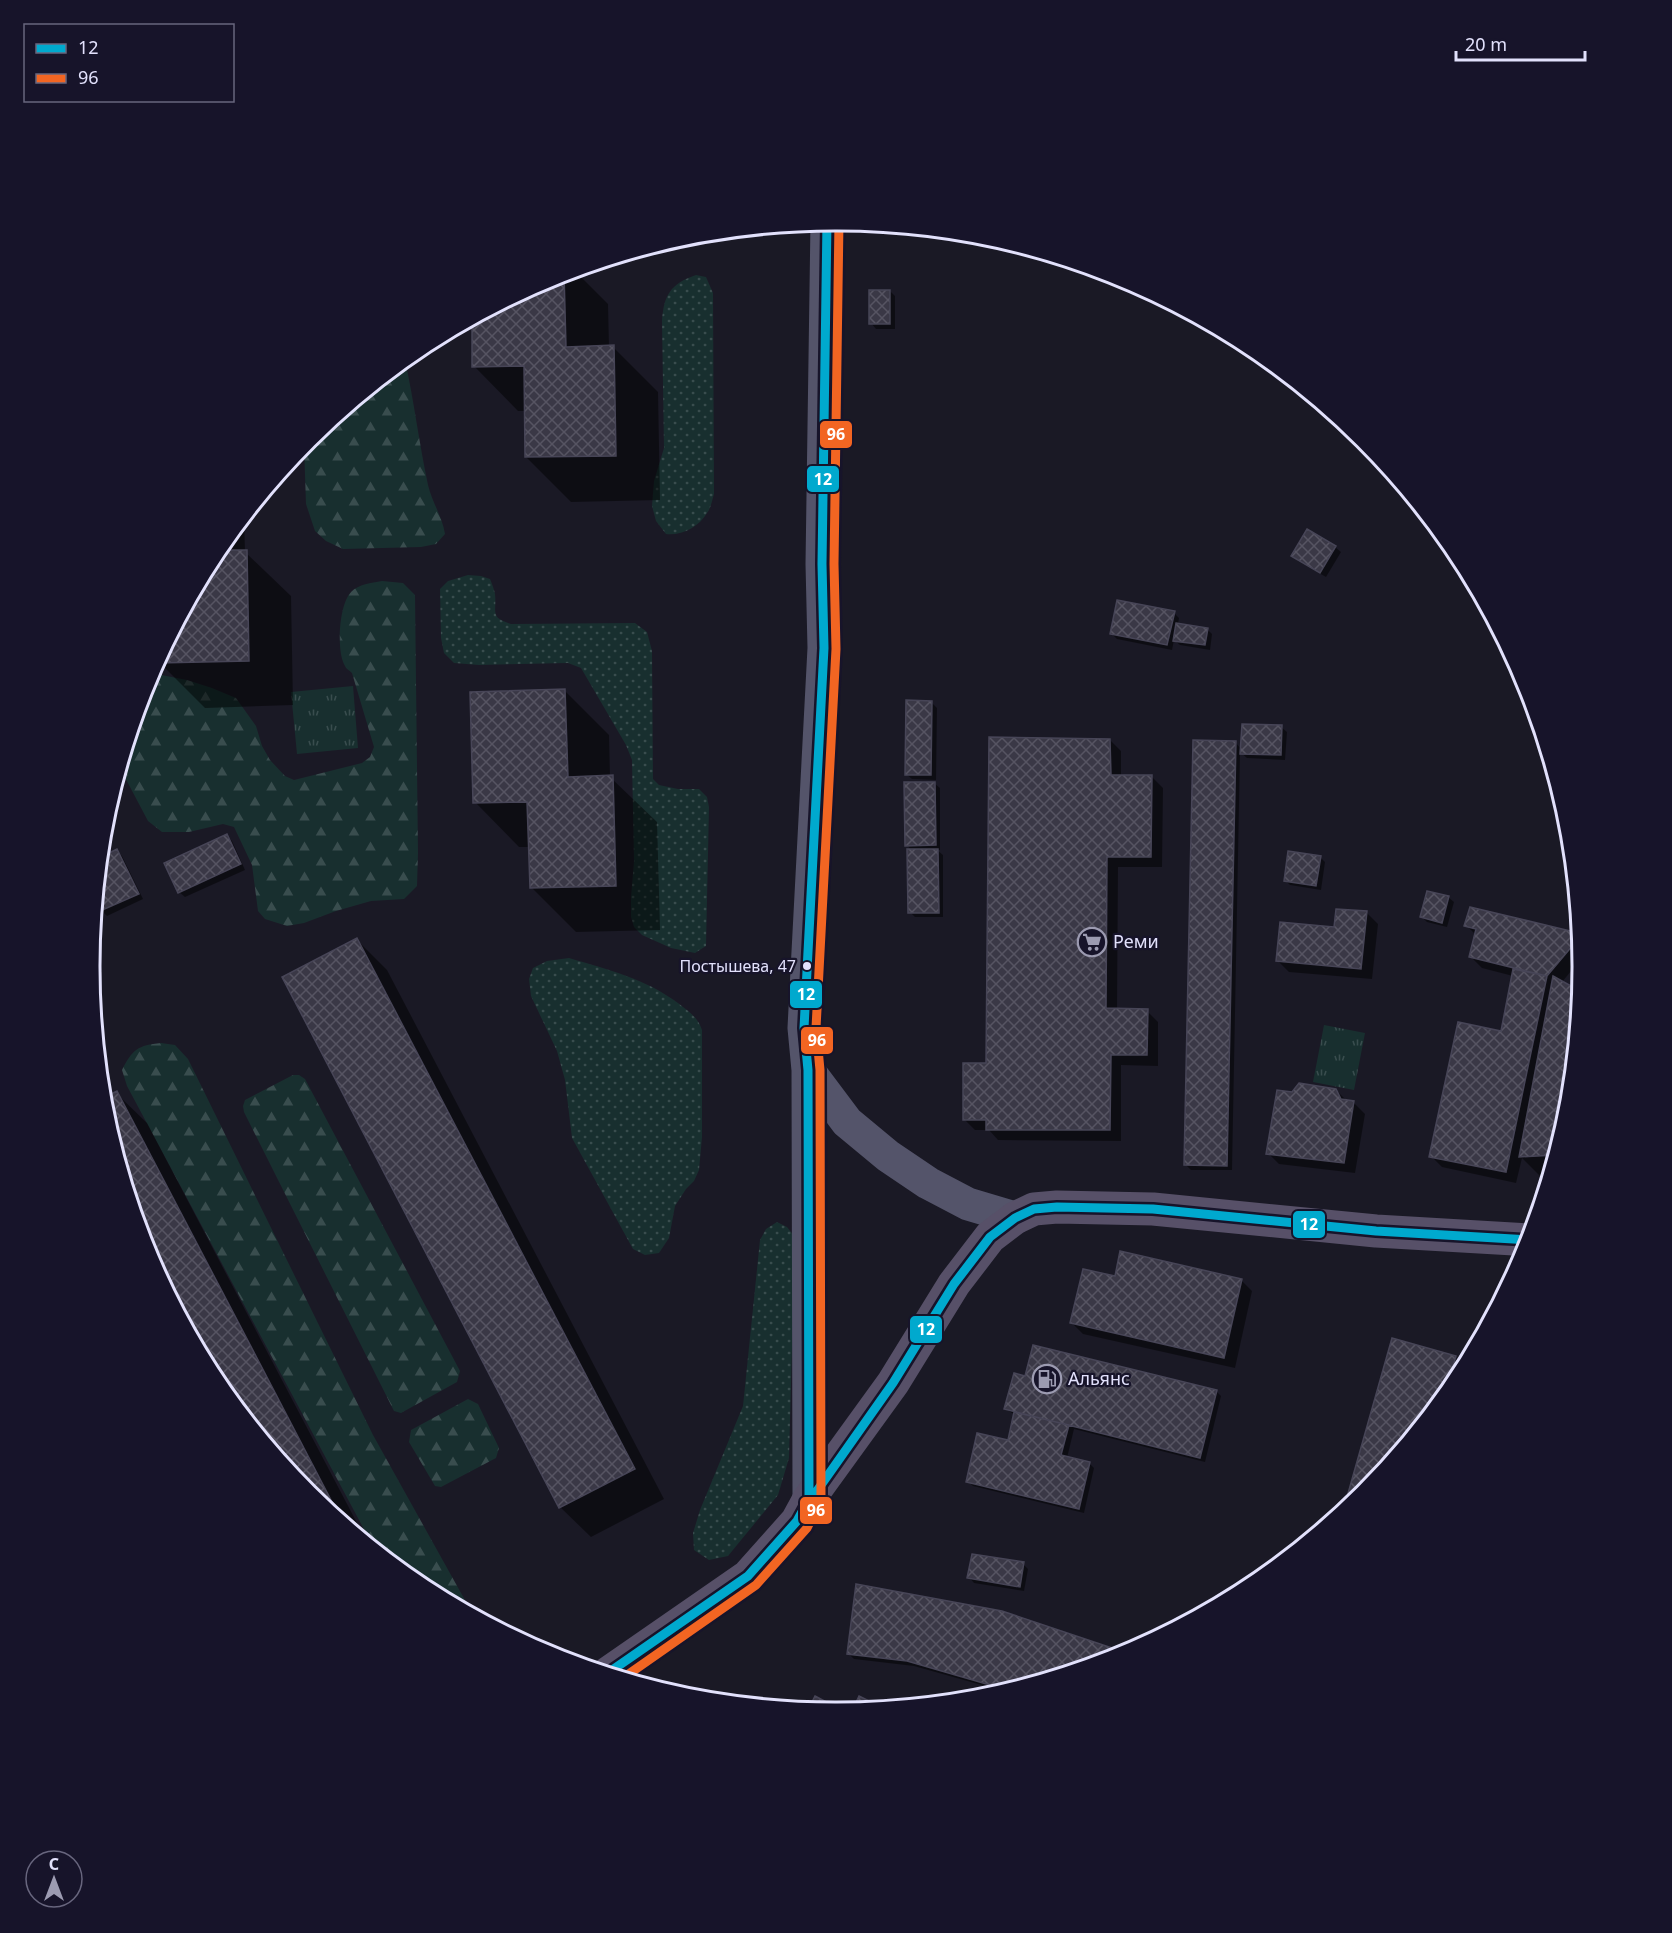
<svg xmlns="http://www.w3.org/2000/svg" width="1672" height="1933" viewBox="0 0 1672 1933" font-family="'Noto Sans',sans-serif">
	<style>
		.grass { fill: url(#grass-dots) }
		.forest { fill: url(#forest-firs) }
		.park { fill: url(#park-tufts) }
		.shadow { fill: #0007 }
		.building { fill: url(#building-cross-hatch); stroke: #474557; stroke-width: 1.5 }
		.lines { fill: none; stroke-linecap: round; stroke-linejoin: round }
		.secondary { stroke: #54546a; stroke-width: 33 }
		.primary { stroke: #575068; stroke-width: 33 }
		.bus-1-casing { stroke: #17142a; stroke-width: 14 }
		.bus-2-casing { stroke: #17142a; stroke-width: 14 }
		.bus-1 { stroke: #00a9ce; stroke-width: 9 }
		.bus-2 { stroke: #f26522; stroke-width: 9 }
		.bus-dot { fill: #e2e1fc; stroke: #17142a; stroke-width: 2 }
		.labels { text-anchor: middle; stroke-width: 4.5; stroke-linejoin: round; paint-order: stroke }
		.bus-label { font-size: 16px; fill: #e2e1fc; stroke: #17142a; text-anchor: end }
		.poi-label { font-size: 18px; fill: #e2e1fc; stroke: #17142a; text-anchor: start }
		.rim { fill: none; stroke: #e2e1fc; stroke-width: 3 }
		.line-badge { stroke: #17142a; stroke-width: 2 }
		.badge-label { font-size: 16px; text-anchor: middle; font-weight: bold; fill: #fff }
	</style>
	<defs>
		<pattern id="grass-dots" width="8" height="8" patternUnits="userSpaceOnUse" patternTransform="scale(1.5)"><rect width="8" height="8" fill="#182f2f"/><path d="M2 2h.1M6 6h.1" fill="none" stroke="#394d4e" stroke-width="1.8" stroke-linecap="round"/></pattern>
		<pattern id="forest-firs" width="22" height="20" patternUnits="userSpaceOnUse" patternTransform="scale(1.5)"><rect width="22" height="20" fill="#182f2f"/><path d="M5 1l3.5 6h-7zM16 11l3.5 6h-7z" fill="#394d4e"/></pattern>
		<pattern id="park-tufts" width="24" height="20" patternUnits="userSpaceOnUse" patternTransform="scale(1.5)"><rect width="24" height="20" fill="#182f2f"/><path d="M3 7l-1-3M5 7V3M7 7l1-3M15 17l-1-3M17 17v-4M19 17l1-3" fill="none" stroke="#394d4e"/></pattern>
		<pattern id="building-cross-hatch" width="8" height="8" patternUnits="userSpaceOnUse" patternTransform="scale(1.5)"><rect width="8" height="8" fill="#3a3846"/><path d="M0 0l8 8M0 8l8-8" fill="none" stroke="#565462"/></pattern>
	</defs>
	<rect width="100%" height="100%" fill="#1a1925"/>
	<path class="grass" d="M696,275L706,277L713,293L714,494C712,500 711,508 707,513C699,527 681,536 666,534L656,521L652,506L654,481L664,448L662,321C664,295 670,284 696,275Z
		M468,575L481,576L490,579C492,584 494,589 495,594C497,613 489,617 511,624L635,623L647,632L652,651L653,779L659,785L678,789H699L707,797L709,807L706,946L695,953L671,948L642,935L634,927L631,917V897L634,861L632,760L626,745L581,668L568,663L479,665L454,663L444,653L441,638L440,589L448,581Z
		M569,958C609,970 644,978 678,1003C688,1011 698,1017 702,1030V1137L699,1170L694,1181L686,1189L675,1206L669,1238L659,1253L645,1255L633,1249L572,1138L565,1080L557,1051L531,996L529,979L533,968L547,961Z
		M777,1222L787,1227L795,1237L789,1458L778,1495L728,1556L709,1560L694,1550L693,1533L700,1510L743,1406L760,1240L766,1229Z"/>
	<path class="forest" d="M405,360C414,401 419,443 428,485C432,502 442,516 445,534L436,544L421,547L343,549L326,541L315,531L306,504L304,445L309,439Z
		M382,581L403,583L415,595L418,853L417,886L404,899L371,901L336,911L304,923L287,926L265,919L258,911L252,865L234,827L223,824L189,832H162L148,821L120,768L147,681L151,673L187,680L212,688L236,698L256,726L262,746L270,760L285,776L294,780L362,763L370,757L374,747L352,673C349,670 346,669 345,666C336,652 339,604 351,592C359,584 371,583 382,581Z
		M161,1043L175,1045L188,1059L373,1435L466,1602L469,1612L421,1587L374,1548L127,1086L122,1070C132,1050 138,1045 161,1043Z
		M293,1075H299L305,1079L460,1371L457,1382L401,1413L394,1411L244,1112L243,1106L245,1100Z
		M468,1399L478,1404L499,1448L496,1458L441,1487L435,1486L409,1442L411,1430Z"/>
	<path class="park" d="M353,686L358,748L297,754L291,692Z
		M1324,1025L1365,1033L1354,1090L1313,1082Z"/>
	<path class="shadow" d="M574,270L608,304L609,347H613L658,392L660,500L571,502L526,457V411H518L474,366L551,277Z
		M890,291L895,296V329H876L871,323Z
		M244,517L245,552L291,596L293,705L205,708L160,663V657L216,552Z
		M1308,531L1335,547L1341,552L1326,577L1298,561L1293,555Z
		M1174,613L1179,618L1178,624L1207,629L1212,634L1210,650L1180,645L1174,640L1172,650L1117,639L1112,634Z
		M564,690L609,735L610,777L657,822L660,930L576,932L531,887L530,847H519L475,802Z
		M932,703L937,708L936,780L912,779L906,774Z
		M1281,727L1287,732L1285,760L1247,758L1240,752L1232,1170H1191L1186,1165L1235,742L1242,750Z
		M1110,740L1121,751V776L1152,777L1163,788L1162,867H1118L1117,1010L1147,1011L1158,1022V1066L1121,1065V1141L998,1140L989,1130H975L964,1119L988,1065Z
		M934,783L940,788V850H937L943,855V917H915L910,912L912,851L907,845Z
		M227,836L232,841L245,870L185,897L179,892Z
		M117,851L122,856L143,899L107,916L102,911L97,899L101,859Z
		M1320,857L1325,862L1321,890L1290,885L1285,880Z
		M1448,897L1454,902L1447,927L1427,922L1422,917Z
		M1367,913L1378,924L1372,979L1289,972L1278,961Z
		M1466,925L1579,935L1581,959L1562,982L1568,1112L1548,1178H1542L1522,1158L1516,1183L1442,1167L1431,1156L1502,1033L1513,976L1482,968L1471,957L1476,935Z
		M357,940L387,970L664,1499L591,1537L560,1507L284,978Z
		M92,949L102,972L91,977L90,966Z
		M1336,1090L1347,1101L1353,1102L1365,1114L1355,1173L1279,1164L1268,1153L1292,1093Z
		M116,1093L147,1123L367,1542L308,1494L216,1381L147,1252L104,1112L103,1100Z
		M1116,1278L1241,1280L1252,1291L1235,1368L1083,1334L1072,1323Z
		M1455,1357L1464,1366L1456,1381L1363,1494L1345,1509Z
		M1026,1377L1216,1391L1221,1396L1205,1462L1074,1429L1067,1458L1089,1463L1094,1468L1084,1513L973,1486L968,1481L1009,1442L1015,1415L1006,1409Z
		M1023,1564L1028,1569L1024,1591L974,1583L969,1577Z
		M1001,1612L1125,1654L1003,1691L914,1666L854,1659L849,1654Z"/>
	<path class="building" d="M564,273L566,347L614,345L616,456L525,457L524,366L472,367V319L551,277Z
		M869,290H890V324H869Z
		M1307,529L1336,546L1320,573L1291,556Z
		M217,550H247L249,661L158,663V659Z
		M1117,600L1175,611L1167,645L1110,634Z
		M1176,623L1208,628L1205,645L1173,641Z
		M565,689L568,777L613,775L616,886L530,888L527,802L473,803L470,692Z
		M906,700L932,701L931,775H905Z
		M1242,724L1282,725L1281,755L1240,754Z
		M989,737L1110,739L1111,775H1152L1151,857H1107L1106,1008L1148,1009L1147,1055H1111L1110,1130H986V1120H963V1063H986Z
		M1193,740L1236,741L1227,1166L1184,1165Z
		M904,782H935L936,845L905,846Z
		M227,834L241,864L178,893L164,863Z
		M117,849L139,894L100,911L96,902L101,857Z
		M907,849H938L939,913H908Z
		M1288,851L1321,856L1316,886L1284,881Z
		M1427,891L1449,896L1442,923L1420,917Z
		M1470,907L1579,933V938L1547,976L1469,957L1476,929L1464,926Z
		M1336,909L1367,911L1361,969L1276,961L1280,922L1334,927Z
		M357,938L635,1469L559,1508L282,977Z
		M91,952L98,967L90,970V966Z
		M1513,969L1547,976L1506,1172L1429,1157L1458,1022L1501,1031Z
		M1553,976L1580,991L1568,1112L1555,1155L1519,1157Z
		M1299,1083L1336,1089L1341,1099L1354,1101L1344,1163L1266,1154L1277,1090L1292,1092Z
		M117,1091L257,1358L343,1523L308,1494L216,1381L147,1252L104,1112L103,1098Z
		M1120,1251L1242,1279L1224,1358L1070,1323L1083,1269L1115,1276Z
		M1392,1338L1456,1356L1445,1395L1363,1494L1343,1511Z
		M1033,1345L1217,1390L1200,1458L1004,1409L1014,1373L1025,1376Z
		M1014,1412L1069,1425L1061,1455L1090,1462L1079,1509L966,1482L977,1433L1008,1440Z
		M972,1554L1024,1562L1020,1587L967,1578Z
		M856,1584L1002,1611L1127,1653L1007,1690L907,1661L847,1654Z
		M815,1696L845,1712L808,1710Z
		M859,1696L883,1708L852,1711Z"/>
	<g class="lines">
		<path class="secondary" d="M808,1070L847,1122L888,1156L928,1183L968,1204L1015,1218
			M809,1499L808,1070L804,1028L824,648L822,564L827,221"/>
		<path class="primary" d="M608,1673L748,1576L797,1521L809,1499L893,1383L954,1284L990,1237L1015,1218L1034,1209L1057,1207L1153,1209L1376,1231L1529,1240"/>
		<g class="bus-1-casing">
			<path id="bus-1" d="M802,1512L893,1383L954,1284L990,1237L1015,1218L1034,1209L1057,1207L1153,1209L1376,1231L1529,1240
				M608,1673L748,1576L797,1521L809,1499L808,1070L804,1028L824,648L822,564L827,221"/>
		</g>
		<g class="bus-2-casing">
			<path id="bus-2" d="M623,1678L756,1585L807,1528L821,1500L820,1070L816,1028L836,649L834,564L839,221"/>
		</g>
		<use href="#bus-1" class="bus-1"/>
		<use href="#bus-2" class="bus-2"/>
	</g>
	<defs>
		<g id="supermarket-ring" transform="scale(1.5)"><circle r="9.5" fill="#17142a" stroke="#9c9bb1" stroke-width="1.5"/><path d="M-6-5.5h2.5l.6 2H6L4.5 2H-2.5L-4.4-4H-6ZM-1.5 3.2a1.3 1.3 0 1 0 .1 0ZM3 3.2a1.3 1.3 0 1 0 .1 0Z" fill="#9c9bb1"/></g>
		<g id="fuel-ring" transform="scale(1.5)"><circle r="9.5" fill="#17142a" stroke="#9c9bb1" stroke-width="1.5"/><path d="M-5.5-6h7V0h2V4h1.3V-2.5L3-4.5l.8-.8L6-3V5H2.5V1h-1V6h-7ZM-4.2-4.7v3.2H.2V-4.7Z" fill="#9c9bb1"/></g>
	</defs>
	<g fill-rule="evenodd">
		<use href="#supermarket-ring" x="1092" y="942"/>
		<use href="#fuel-ring" x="1047" y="1379"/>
	</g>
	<circle class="bus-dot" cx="807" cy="966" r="5"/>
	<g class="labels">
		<g class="bus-label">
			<text x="796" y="972">Постышева, 47</text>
		</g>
		<g class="poi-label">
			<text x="1113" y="948">Реми</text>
			<text x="1068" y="1385">Альянс</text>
		</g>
	</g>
	<path d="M0 0H1672V1933H0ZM835 231H837A735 735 0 0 1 1572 966V967A735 735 0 0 1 837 1702H835A735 735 0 0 1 100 967V966A735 735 0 0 1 835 231Z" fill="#17142a" fill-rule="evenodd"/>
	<path class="rim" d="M835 231H837A735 735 0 0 1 1572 966V967A735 735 0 0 1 837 1702H835A735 735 0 0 1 100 967V966A735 735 0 0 1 835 231Z"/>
	<g class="line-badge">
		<rect x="819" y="420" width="34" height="29" rx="6" fill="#f26522"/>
		<rect x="806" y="465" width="34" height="28" rx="6" fill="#00a9ce"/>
		<rect x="789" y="980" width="34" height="29" rx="6" fill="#00a9ce"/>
		<rect x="800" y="1026" width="34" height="29" rx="6" fill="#f26522"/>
		<rect x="1292" y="1210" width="34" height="29" rx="6" fill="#00a9ce"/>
		<rect x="909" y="1315" width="34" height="29" rx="6" fill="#00a9ce"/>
		<rect x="799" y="1496" width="34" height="29" rx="6" fill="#f26522"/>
	</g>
	<g class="badge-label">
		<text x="836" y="440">96</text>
		<text x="823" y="485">12</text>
		<text x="806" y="1000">12</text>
		<text x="817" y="1046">96</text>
		<text x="1309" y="1230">12</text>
		<text x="926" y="1335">12</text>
		<text x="816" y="1516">96</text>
	</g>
	<rect x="24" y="24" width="210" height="78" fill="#17142a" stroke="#68667e" stroke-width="1.5"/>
	<rect x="36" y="44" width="30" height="9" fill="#00a9ce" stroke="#68667e" stroke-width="1.5"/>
	<text x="78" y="54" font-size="18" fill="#e2e1fc">12</text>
	<rect x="36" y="74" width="30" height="9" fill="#f26522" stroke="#68667e" stroke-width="1.5"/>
	<text x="78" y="84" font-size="18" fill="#e2e1fc">96</text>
	<g transform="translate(54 1879)"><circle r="28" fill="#17142a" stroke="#68667e" stroke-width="1.5"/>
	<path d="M0-4.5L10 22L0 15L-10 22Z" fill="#9c9bb1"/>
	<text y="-9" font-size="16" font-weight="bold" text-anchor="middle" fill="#e2e1fc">С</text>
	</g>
	<path d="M1456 51v9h129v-9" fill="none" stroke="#e2e1fc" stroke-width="3"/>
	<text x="1465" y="51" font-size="18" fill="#e2e1fc" stroke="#17142a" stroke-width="4.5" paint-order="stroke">20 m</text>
</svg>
